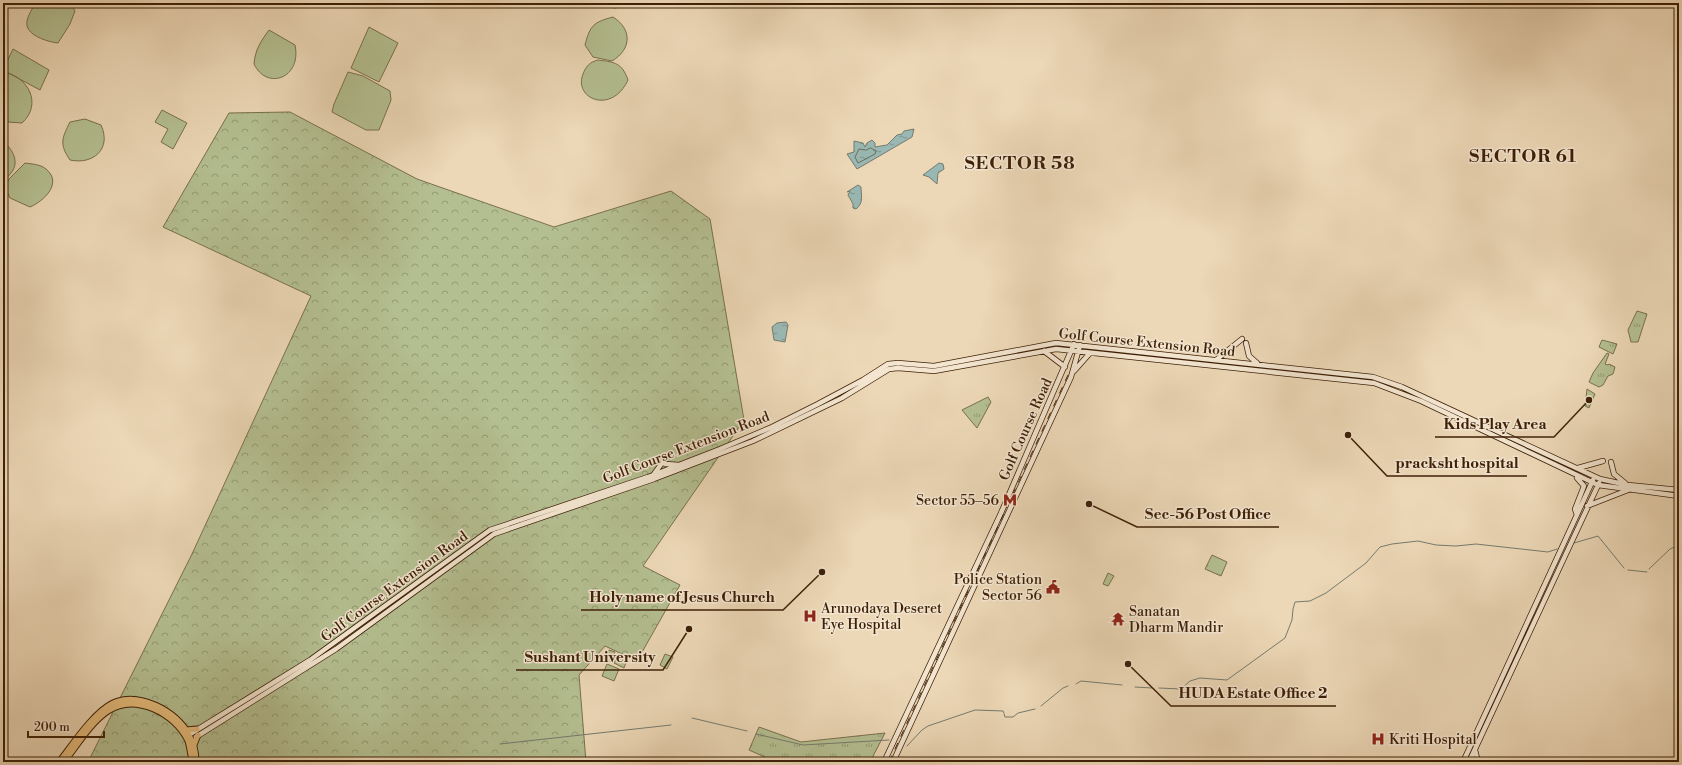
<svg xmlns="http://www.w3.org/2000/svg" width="1682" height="765" viewBox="0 0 1682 765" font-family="'Libre Bodoni',serif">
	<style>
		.grass { fill: url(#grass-tufts); stroke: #79704c }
		.forest { fill: url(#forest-crowns); stroke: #79704c }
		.pitch { fill: #b4bf91; stroke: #79704c }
		.water { fill: url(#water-ripples); stroke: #757b6e }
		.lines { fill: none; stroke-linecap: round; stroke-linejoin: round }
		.shore { stroke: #6c6c5d; stroke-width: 1 }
		.stream { stroke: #757b6e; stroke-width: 1 }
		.secondary-casing { stroke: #3e2007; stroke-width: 6 }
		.primary-casing { stroke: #3e2007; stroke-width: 7 }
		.secondary { stroke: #f3e5d0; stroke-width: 4.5 }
		.primary { stroke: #e6bc7b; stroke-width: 5 }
		.rail { stroke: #3e2007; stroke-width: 1; stroke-dasharray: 7 7; stroke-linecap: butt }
		.labels { text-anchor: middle; stroke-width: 3; stroke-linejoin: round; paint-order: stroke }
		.street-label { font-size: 14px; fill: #3e2007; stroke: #f3e5d0 }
		.poi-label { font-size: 14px; fill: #3e2007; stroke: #f3e5d0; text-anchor: start }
		.district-label { font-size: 18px; font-weight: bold; letter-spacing: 1px; fill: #3e2007; stroke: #f3e5d0 }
		.leader { fill: none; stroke: #3e2007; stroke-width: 1.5 }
		.callout-dot { fill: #3e2007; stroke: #f3e5d0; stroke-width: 1.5 }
		.callout-label { font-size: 15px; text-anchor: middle; font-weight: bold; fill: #3e2007; stroke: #f3e5d0; stroke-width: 3; stroke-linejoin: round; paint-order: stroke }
	</style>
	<defs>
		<pattern id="grass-tufts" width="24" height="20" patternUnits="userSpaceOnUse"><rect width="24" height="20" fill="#b4bf91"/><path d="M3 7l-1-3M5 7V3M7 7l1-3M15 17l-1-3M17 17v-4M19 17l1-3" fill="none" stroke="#949b74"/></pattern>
		<pattern id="forest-crowns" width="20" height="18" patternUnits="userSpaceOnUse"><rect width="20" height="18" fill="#b4bf91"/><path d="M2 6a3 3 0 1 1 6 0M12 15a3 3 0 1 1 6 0" fill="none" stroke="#949b74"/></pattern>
		<pattern id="water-ripples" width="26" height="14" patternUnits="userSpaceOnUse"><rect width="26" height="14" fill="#99b8b3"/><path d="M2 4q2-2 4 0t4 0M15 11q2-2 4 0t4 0" fill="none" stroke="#7e9590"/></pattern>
	</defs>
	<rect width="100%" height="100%" fill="#ecd7b6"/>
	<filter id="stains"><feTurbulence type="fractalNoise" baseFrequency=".005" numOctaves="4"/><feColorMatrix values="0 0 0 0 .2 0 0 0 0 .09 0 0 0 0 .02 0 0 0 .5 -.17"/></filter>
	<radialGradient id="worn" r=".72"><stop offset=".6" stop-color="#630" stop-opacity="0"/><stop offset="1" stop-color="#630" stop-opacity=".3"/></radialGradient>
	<path class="grass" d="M1637,311L1647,314L1638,342H1631L1628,330Z
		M1602,340L1617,344L1613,354L1599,347Z
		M1607,353L1609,354L1605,364L1608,365L1609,364L1615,367L1613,374L1608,376L1603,385L1599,387L1589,382L1593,373Z
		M1587,389L1595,394L1589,408L1585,406Z
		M988,397L991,402L977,428L962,410Z
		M1212,555L1227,562L1221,576L1205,569Z
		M759,727L801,742L885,733L870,762H776L749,750Z"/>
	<path class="forest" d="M290,112L417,179L554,227L671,191L710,219L744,420L643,566L680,585L637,661L605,646L579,675L586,762H88L192,554L311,296L163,227L229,113Z"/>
	<path class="pitch" d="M35,3H70L75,11L70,24L58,43C48,42 24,35 27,21C28,15 33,8 35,3Z
		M603,3H626C617,10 612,9 603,3Z
		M613,17C632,29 632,49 612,61L593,57L585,45C590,25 594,22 613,17Z
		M369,27L398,43L379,82L351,68Z
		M269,30L295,45C302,78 267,91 254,64C255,50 261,41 269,30Z
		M13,49L49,70L40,90L3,70Z
		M598,60C615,62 622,63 628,80C612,115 573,99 583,74C586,66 590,62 598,60Z
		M3,72C28,76 43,104 22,123L8,122L3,120Z
		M348,72L363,76L390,91L391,100L379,130H366L332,112L334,104Z
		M162,110L187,123L173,149L161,142L168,129L155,122Z
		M85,119L101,125C112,149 93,165 70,160C59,144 62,138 70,122Z
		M3,142C11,147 19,160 13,170C11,174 6,178 3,183Z
		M25,163C31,164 40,164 46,169C63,183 44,201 30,207L10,198L5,187L9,179Z
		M1108,573L1114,576L1108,586L1103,584Z
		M609,650L615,652L610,662L605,659Z
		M665,654L673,657L667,669L660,665Z
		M618,656L627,660L624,668L614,663Z
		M607,664L619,669L614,681L602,676Z"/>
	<path class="water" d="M914,129L912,137L857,169L847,154L854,152V141L863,143L865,147L867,143L872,140L875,143V147L887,145L897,135L902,134L904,131Z
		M939,163L943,164L944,169L938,173L937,184L929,177L923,175Z
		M858,185L861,187C861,195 864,203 856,209L853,208V204L848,195L850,191L847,192Z
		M786,322L788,325L785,342L774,340L772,327L777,323Z"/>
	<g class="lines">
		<path class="shore" d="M871,148L876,151L875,154L858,163L855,157L859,149L866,150Z"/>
		<path class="stream" d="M1574,543L1598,536L1624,568
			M1649,569L1670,549L1679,545
			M1628,570L1647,572
			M1076,684L1081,681L1122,685
			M1135,687L1152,688
			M1159,688L1181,689L1190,681L1200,678L1227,680L1285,638L1292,620L1293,609L1295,602L1310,601L1326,593L1366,563L1380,547L1392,544L1418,541L1436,545L1456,546L1476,544L1548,552L1557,549
			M1041,706L1063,688L1068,686
			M1004,714L1005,717H1013L1018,713L1035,709
			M692,718L747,731
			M756,734L803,745L889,740
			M500,744L671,725
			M907,746L922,730L928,726L975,710L1003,711L1004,713"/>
		<g class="secondary-casing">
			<path id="secondary" d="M1246,343L1249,356L1257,363
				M1044,351L1065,367
				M1216,360L1242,339
				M1074,371L1090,353
				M1611,462L1614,474L1625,483
				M663,463L666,464L679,465
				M1578,468L1603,461
				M654,474L662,463
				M1587,506L1628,490
				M1577,515L1575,509L1584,486L1577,478
				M187,736L310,660L490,530L648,477L720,449L772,427L818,404L863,380L888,364L898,363L934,366L1056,343L1373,377L1402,387L1600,479L1628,485L1679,490
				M196,737L336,649L494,534L654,479L753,441L842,398L889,369L898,368L934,371L1056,349L1374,383L1421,401L1598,485L1679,496
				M1475,750L1478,762
				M884,762L1001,513L1074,344
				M893,762L1071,377L1080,345
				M1463,762L1593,480
				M1469,762L1599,483"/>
		</g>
		<g class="primary-casing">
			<path id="primary" d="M186,730L197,729
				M194,745L198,735
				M59,762C73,744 93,713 113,703C139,691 177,711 189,735C194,743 196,753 196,762
				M64,762C77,746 90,723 108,711C135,693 175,713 188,741C190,748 191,755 192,762"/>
		</g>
		<use href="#secondary" class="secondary"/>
		<use href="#primary" class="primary"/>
		<path class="rail" d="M889,762L1068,375"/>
	</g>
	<defs>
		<g id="metro-bare" transform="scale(1.08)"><path d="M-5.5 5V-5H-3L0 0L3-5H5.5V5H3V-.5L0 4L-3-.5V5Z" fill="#8f2418" stroke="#f3e5d0" stroke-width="2.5" paint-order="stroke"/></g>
		<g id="civic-bare" transform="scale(1.08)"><path d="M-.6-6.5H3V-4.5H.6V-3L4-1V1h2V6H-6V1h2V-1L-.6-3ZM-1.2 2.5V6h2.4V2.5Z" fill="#8f2418" stroke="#f3e5d0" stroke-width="2.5" paint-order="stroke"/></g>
		<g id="hospital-bare" transform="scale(1.08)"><path d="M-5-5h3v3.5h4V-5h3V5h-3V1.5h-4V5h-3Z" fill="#8f2418" stroke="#f3e5d0" stroke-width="2.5" paint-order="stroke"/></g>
		<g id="temple-bare" transform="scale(1.08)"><path d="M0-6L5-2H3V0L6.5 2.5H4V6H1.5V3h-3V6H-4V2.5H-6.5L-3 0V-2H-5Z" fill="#8f2418" stroke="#f3e5d0" stroke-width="2.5" paint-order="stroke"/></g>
	</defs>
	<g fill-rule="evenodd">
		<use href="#metro-bare" x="1010" y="500"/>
		<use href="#civic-bare" x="1053" y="587"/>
		<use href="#hospital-bare" x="810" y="616"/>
		<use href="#temple-bare" x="1118" y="619"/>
		<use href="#hospital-bare" x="1378" y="739"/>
	</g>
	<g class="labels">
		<g class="street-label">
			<text transform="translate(1147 342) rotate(6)" y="5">Golf Course Extension Road</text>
			<text transform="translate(1025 429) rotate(-66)" y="5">Golf Course Road</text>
			<text transform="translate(686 447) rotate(-21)" y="5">Golf Course Extension Road</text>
			<text transform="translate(394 586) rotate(-36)" y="5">Golf Course Extension Road</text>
		</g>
		<g class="poi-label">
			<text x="999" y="505" text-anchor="end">Sector 55–56</text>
			<text x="1042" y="584" text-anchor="end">Police Station<tspan x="1042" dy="16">Sector 56</tspan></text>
			<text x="821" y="613">Arunodaya Deseret<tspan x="821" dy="16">Eye Hospital</tspan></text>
			<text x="1129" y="616">Sanatan<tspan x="1129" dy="16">Dharm Mandir</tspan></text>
			<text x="1389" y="744">Kriti Hospital</text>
		</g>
		<g class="district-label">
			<text x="1523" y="162">SECTOR 61</text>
			<text x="1020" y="169">SECTOR 58</text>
		</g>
	</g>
	<path class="leader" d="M1589 400L1554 437H1435M1348 435L1387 476H1527M1089 504L1137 527H1279M822 572L783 610H581M689 629L663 670H516M1128 664L1171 706H1336"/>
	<g class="callout-dot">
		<circle cx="1589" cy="400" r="4"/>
		<circle cx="1348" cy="435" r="4"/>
		<circle cx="1089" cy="504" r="4"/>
		<circle cx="822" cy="572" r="4"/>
		<circle cx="689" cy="629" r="4"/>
		<circle cx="1128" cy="664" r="4"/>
	</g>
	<g class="callout-label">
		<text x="1495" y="429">Kids Play Area</text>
		<text x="1457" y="468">pracksht hospital</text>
		<text x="1208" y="519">Sec-56 Post Office</text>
		<text x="682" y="602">Holy name of Jesus Church</text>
		<text x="590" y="662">Sushant University</text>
		<text x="1253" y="698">HUDA Estate Office 2</text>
	</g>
	<rect width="1682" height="765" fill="none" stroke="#ecd7b6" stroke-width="16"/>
	<rect x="4" y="4" width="1674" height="757" fill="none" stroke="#3e2007" stroke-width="2"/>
	<rect x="8" y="8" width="1666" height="749" fill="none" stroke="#3e2007"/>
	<path d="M28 731v6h76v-6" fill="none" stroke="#3e2007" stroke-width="2"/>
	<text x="34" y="731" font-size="12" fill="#3e2007" stroke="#f3e5d0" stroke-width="3" paint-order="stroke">200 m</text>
	<rect width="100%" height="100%" filter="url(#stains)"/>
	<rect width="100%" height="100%" fill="url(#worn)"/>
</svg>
